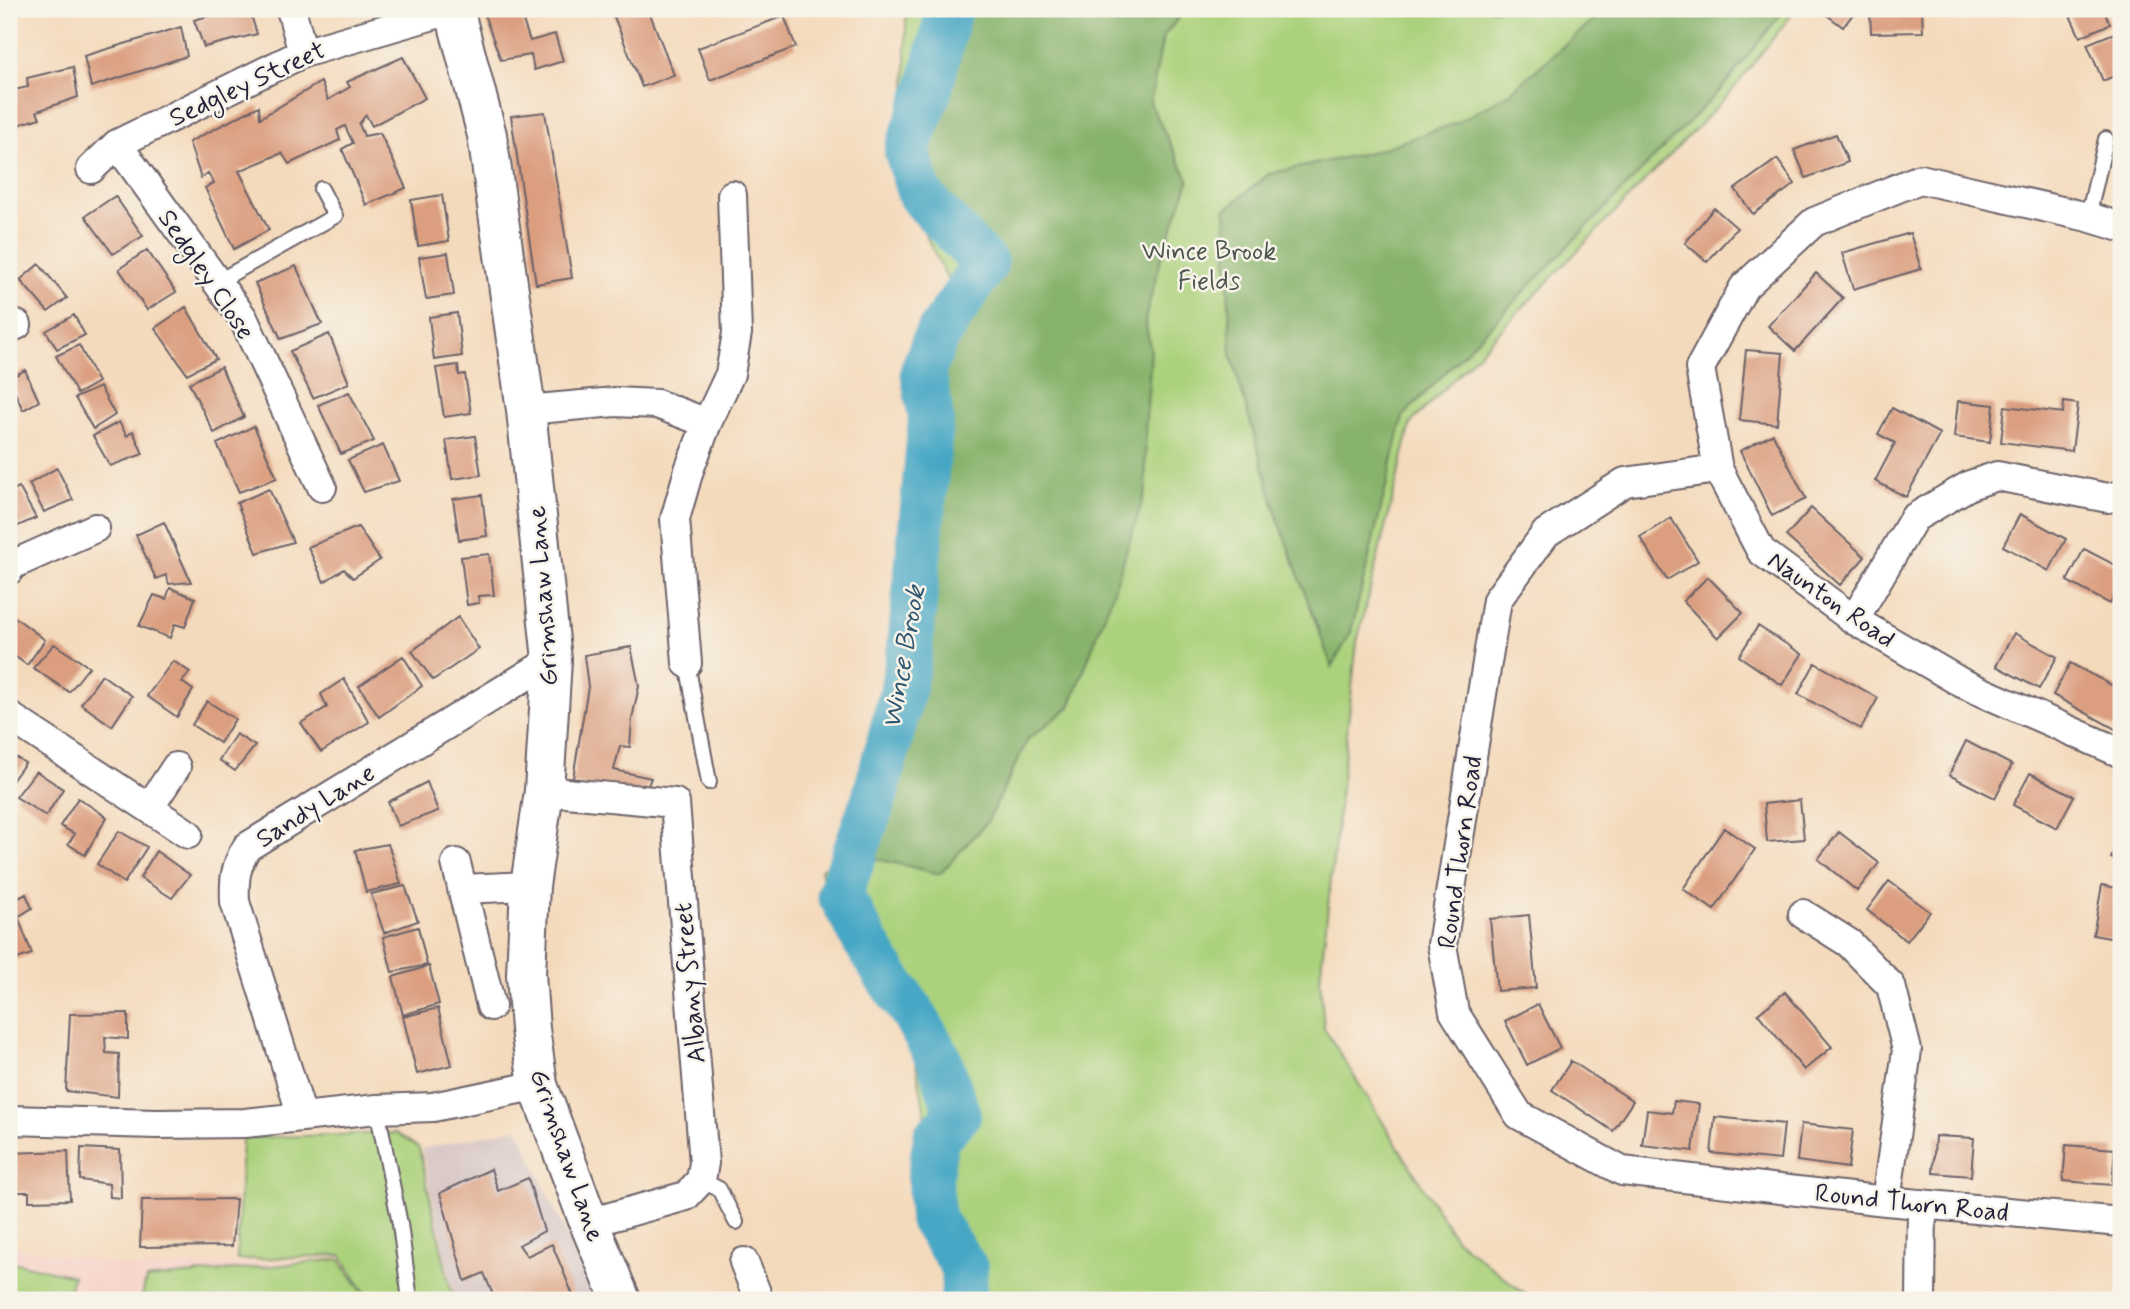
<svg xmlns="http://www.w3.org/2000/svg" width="2130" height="1309" viewBox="0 0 2130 1309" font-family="Mynerve,sans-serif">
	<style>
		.built { fill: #f7d1c8 }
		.industrial { fill: #d2bfc0 }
		.green { fill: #abd17c; stroke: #667a5c; stroke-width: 2 }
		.forest { fill: #88b36c; stroke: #556a54; stroke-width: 2 }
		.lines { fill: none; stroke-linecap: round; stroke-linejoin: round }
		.river { stroke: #46a7c5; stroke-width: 46 }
		.building { fill: #db9f80 }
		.service-casing { stroke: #6c6268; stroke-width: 18 }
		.minor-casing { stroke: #6c6268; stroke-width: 32 }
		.secondary-casing { stroke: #6c6268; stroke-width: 42 }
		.service { stroke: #fff; stroke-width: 14 }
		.minor { stroke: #fff; stroke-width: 28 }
		.secondary { stroke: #fff; stroke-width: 38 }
		.labels { text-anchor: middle; stroke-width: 5; stroke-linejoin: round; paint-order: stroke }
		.street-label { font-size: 26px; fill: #22223b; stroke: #f7f3e8 }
		.park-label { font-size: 26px; fill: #4b574e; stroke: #f7f3e8 }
		.water-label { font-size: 28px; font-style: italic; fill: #305772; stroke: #f7f3e8 }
	</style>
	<rect width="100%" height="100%" fill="#f7f3e8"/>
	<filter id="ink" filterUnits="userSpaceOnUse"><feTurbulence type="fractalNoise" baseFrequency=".0143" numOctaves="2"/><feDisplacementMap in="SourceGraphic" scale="14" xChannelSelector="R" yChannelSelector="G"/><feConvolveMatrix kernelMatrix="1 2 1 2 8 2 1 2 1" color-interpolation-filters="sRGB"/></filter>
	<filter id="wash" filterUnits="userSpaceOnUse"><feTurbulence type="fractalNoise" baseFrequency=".00686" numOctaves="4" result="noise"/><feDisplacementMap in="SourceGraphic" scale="28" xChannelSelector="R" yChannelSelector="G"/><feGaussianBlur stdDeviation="1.57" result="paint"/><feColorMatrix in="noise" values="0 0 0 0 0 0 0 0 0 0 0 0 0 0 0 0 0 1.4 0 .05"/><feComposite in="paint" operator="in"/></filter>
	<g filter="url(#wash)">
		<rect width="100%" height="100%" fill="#f4dabc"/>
		<path class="built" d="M9,1246L137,1268L339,1259L364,1300H9Z"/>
		<path class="industrial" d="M518,1128L596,1300H455L422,1149Z"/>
		<path class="green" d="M906,9H1796L1731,92L1411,423L1357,642L1320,979L1324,1028L1455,1238L1532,1300H953L958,1268L924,1219L921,1173L928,1131L913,1047L827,900L821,869L841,858L882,723L902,616L917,497L916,403L912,361L955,294L893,170L906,108Z
			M396,1133L419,1148L453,1300H369L341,1255L237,1260L242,1138Z
			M339,1259L368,1300H141L146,1279Z
			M9,1261L73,1276L67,1300H9Z"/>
		<path class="forest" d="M958,9H1186L1163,37L1150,103L1189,181L1161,258L1145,319L1151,353L1145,432L1146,490L1112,596L1070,707L1028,739L988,821L940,874L865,856L885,827L922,660L943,442L935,375L945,341L987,281L992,262L930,188L923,155L946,75Z
			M1606,9H1785L1722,88L1403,416L1351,632L1332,667L1278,519L1231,354L1225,210L1269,174L1375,151L1456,123L1508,94Z"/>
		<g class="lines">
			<path class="river" d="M949,9L930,88L907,151L920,195L985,264L936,337L923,371L931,418L910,648L902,693L875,796L840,894L863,937L886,975L913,1013L939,1059L958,1115L936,1137L930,1176L932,1219L965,1268L963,1300"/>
		</g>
		<g id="blocks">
			<path class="building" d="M221,9H249L257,34L204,47L194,20L222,12Z
				M482,9H519L530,41L555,34L563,61L534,70L531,55L501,60Z
				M611,9H648L674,75L642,87Z
				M1819,9H1857L1843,27Z
				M1870,9H1922L1923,32L1871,33Z
				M2067,9H2103L2110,24L2080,37Z
				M784,16L796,47L710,80L698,48Z
				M181,27L187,56L91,87L84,56Z
				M2119,31L2121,36V73L2103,81L2087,44Z
				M403,57L425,98L372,126L366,115L359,124L364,136L380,133L406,188L366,205L342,149L353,143L345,126L337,130L340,140L289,164L282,153L239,171L269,230L234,249L205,188L214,183L208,173L201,178L189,142L259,106L260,118L321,82L328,100L350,87L347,82Z
				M73,67L78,97L37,111L40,118L18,125L9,100V91L28,87L27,78Z
				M545,112L572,278L536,284L511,116Z
				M1836,134L1848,162L1806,178L1794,150Z
				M1777,159L1795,184L1753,214L1735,189Z
				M442,195L449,241L418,246L411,200Z
				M115,196L143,236L113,254L85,216Z
				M1714,208L1737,228L1707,262L1685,243Z
				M1910,233L1921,269L1853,289L1842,253Z
				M147,250L176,292L147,310L119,269Z
				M448,253L454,295L426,299L419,257Z
				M39,264L67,298L48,312L20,280Z
				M296,266L322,324L281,339L255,283Z
				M1816,273L1843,298L1795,351L1768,326Z
				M186,307L216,359L187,374L155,328Z
				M457,313L462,356L434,360L429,317Z
				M74,315L85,335L57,349L46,331Z
				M329,334L349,383L313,398L290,351Z
				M79,345L98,382L77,394L56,356Z
				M1746,350L1783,353L1777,424L1739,420Z
				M458,365L459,375L465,374L471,413L444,417L436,368Z
				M221,367L244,417L214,433L189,383Z
				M25,370L39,401L23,410L9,379Z
				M100,387L115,415L93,429L75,398Z
				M349,392L374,441L341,454L318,405Z
				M1958,401L1994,405L1990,442L1954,437Z
				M2064,402L2078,404L2072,451L2001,442L2005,406L2063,413Z
				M1892,408L1940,434L1906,497L1875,481L1895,443L1878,434Z
				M119,422L127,436L133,431L143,454L110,466L93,436Z
				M254,426L277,478L239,492L217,444Z
				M1773,434L1806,499L1772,516L1740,451Z
				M475,436L481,475L452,479L446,440Z
				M383,445L399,481L364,492L348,460Z
				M57,468L73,500L44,512L29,484Z
				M19,487L36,518L9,530V492Z
				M269,489L293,542L257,553L237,503Z
				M482,495L487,536L459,540L453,499Z
				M1811,508L1865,557L1840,585L1786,536Z
				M2020,514L2066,539L2049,571L2003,546Z
				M1671,518L1698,561L1667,580L1640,537Z
				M164,522L191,582L169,584L166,575L156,579L136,535Z
				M358,527L380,560L353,578L344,569L324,582L308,547Z
				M2084,549L2121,568V582L2110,604L2067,581Z
				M489,554L494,595L478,596L479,603L467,605L461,557Z
				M1708,577L1743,613L1718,638L1683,601Z
				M170,588L195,598L185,627L175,624L170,638L139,626L154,595L166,599Z
				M458,617L479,649L433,680L412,651Z
				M16,618L45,640L27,665L9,652V629Z
				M1758,626L1802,654L1782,685L1739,656Z
				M2014,633L2057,657L2039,689L1996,666Z
				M54,644L89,667L69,692L33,668Z
				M631,647L639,686L632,719L630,747L620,746L614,770L651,778L643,798L572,784L588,687L584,655Z
				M403,656L422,686L379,717L359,686Z
				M173,661L190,672L182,682L193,690L177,717L147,696Z
				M1815,663L1878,698L1861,729L1798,694Z
				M2070,663L2121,690V723L2117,730L2053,695Z
				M102,675L132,696L112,726L81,704Z
				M344,679L369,722L321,752L301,723L327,707L321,694Z
				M207,701L235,719L220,743L192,725Z
				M236,734L255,746L235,771L219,760Z
				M1966,741L2012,765L1995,798L1949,775Z
				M9,753L25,763L9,785Z
				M36,771L63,789L46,816L16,797Z
				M2030,773L2074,796L2057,828L2013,805Z
				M427,782L438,811L398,826L388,802Z
				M78,798L107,817L85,855L68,844L75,834L60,826Z
				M1800,800L1804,839L1767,842L1764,804Z
				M1724,828L1755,849L1714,910L1683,889Z
				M119,831L147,847L124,883L97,864Z
				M1839,832L1879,863L1857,891L1818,859Z
				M2121,836V863L2111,858Z
				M388,844L401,884L366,892L355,850Z
				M156,851L190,875L172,898L140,878Z
				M1889,881L1930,912L1907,941L1867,910Z
				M2102,885L2121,889V940L2093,935Z
				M405,886L418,921L384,933L371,894Z
				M26,894L32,908L18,917L32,954L11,961L9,956V903Z
				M1529,915L1536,988L1497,991L1490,919Z
				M418,927L427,965L392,972L383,937Z
				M429,966L439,1004L403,1015L393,977Z
				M1785,992L1832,1047L1804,1070L1758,1014Z
				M1538,1004L1560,1048L1527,1065L1505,1021Z
				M438,1008L452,1065L417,1074L403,1017Z
				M128,1013V1039L105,1037L106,1053L119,1054L118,1097L66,1091L70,1014Z
				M1571,1061L1633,1101L1613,1131L1552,1090Z
				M1674,1101L1699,1104L1693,1151L1642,1145L1647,1110L1672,1113Z
				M1715,1117L1784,1124L1780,1160L1711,1153Z
				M1801,1124L1853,1130L1848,1168L1797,1161Z
				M1935,1136L1974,1138L1971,1176L1933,1173Z
				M2066,1145L2115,1149L2112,1185L2063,1181Z
				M81,1148L120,1150L121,1198L110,1197L109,1184L80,1180Z
				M68,1151L70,1200L29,1201V1192H9V1153Z
				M491,1169L498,1191L528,1178L544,1231L519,1245L527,1256L552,1244L575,1300H495L484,1273L465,1281L440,1193Z
				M236,1199L232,1246L140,1247L142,1200Z"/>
		</g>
	</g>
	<g filter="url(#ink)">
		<use href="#blocks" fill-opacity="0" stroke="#6c6268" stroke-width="2"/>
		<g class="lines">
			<g class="service-casing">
				<path id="service" d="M2088,217L2106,139
					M217,282L335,216L321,189
					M687,663L709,782
					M377,1109L400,1224L410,1300
					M701,1180L719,1189L736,1222"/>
			</g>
			<g class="minor-casing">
				<path id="minor" d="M291,9L303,53
					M117,144L243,318L322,487
					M91,169L117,144L303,53L454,9
					M2121,227L2088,217L1920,179L1814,222L1744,287L1700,368L1718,469L1761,551L1854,620L1962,683L2121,753
					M9,328L17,325
					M526,410L615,402L657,404L707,423
					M1718,469L1625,482L1546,533L1497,600L1442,945L1454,1012L1519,1115L1622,1171L1886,1201L2121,1222
					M9,570L12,565L95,528
					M1854,620L1914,518L1970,485L1997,476L2108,498L2121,495
					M687,663L675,519L689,470L707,423L730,374L737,333L732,195
					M9,716L188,834
					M544,791L675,803L704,1163L701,1180L686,1196L589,1223
					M149,808L176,767
					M456,863L491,1006
					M462,889L530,886
					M1803,914L1849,943L1891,986L1907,1050L1886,1201
					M302,1116L235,902C234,879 235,867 247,847L552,660
					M9,1120L157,1124L245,1123L377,1109L433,1107L538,1085
					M744,1262L759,1300
					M1921,1300L1922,1204"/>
			</g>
			<g class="secondary-casing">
				<path id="secondary" d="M454,9L487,135L526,410L552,660L544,791L530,886L526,974L530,1029L538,1085L589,1223L621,1300"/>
			</g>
			<use href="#service" class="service"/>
			<use href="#minor" class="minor"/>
			<use href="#secondary" class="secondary"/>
		</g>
	</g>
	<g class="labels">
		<g class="street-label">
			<text transform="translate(247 83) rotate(-25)" y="9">Sedgley Street</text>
			<text transform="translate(207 274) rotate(56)" y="9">Sedgley Close</text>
			<text transform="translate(542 596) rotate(-94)" y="9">Grimshaw Lane</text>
			<text transform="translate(1832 599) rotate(35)" y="9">Naunton Road</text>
			<text transform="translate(315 805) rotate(-32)" y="9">Sandy Lane</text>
			<text transform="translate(1459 852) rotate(-82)" y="9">Round Thorn Road</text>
			<text transform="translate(689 983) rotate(-95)" y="9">Albany Street</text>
			<text transform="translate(568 1155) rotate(71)" y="9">Grimshaw Lane</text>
			<text transform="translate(1912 1202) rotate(6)" y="9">Round Thorn Road</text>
		</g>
		<g class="park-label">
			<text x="1209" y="259">Wince Brook<tspan x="1209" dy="30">Fields</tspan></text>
		</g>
		<g class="water-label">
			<text transform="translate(902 657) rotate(-80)" y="10">Wince Brook</text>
		</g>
	</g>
	<rect width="2130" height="1309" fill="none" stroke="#f7f3e8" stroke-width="35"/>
</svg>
